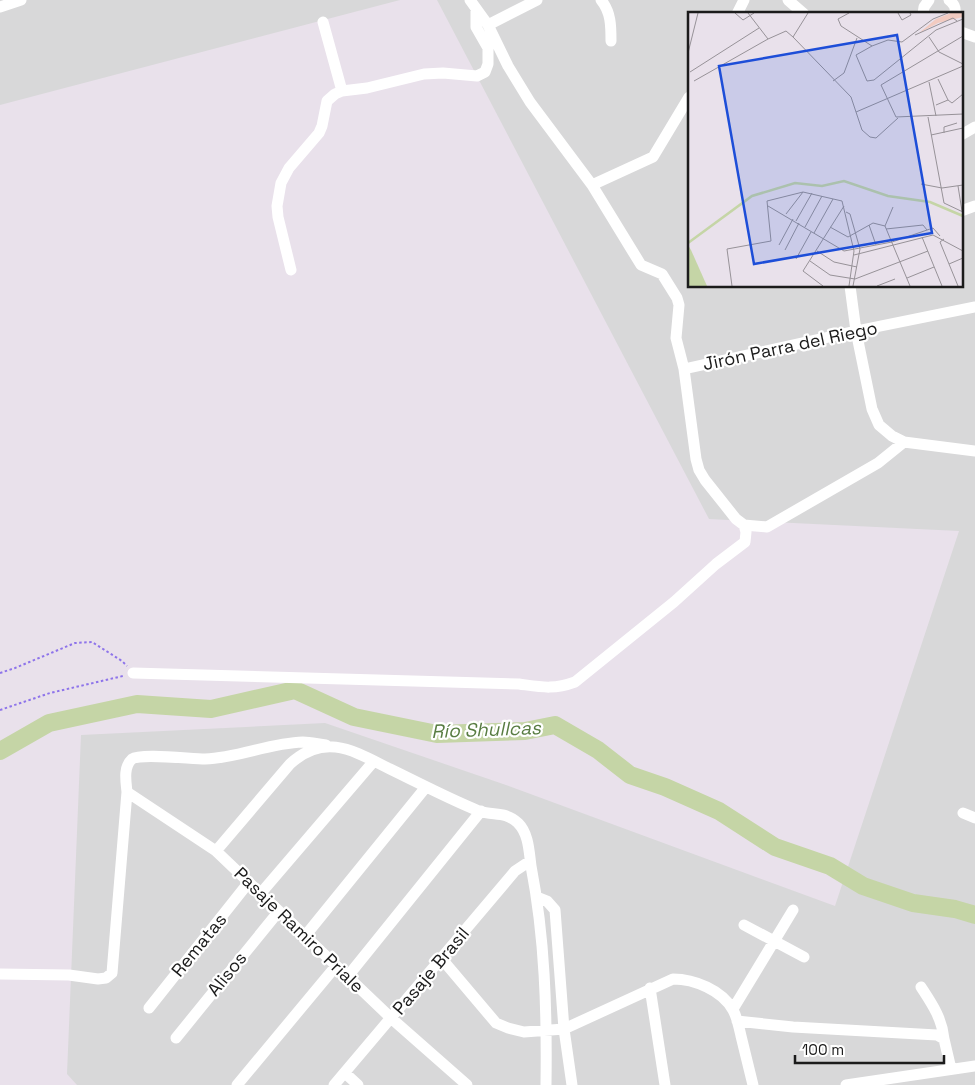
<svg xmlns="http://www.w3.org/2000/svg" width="975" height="1085" viewBox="0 0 975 1085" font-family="'Space Grotesk',sans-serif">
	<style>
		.residential { fill: #d8d8d9; fill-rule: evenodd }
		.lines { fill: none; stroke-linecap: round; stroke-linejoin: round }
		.river { stroke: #c5d5a6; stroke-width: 18 }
		.path { stroke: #8e74ea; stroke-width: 2; stroke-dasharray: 2.5 2.5; stroke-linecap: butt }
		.minor { stroke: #fff; stroke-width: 11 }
		.labels { text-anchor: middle; stroke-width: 4.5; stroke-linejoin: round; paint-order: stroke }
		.street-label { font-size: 18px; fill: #1b1b1b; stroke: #fff }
		.water-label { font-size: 19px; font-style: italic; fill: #587c42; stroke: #fff }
		.inset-river { fill: none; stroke: #c5d5a6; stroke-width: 2.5 }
		.inset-road { fill: none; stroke: #979298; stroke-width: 1 }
		.view { fill: #1d4ed8; fill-opacity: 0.15; stroke: #1d4ed8; stroke-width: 2.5 }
		.inset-edge { fill: none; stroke: #1b1b1b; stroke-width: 2.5 }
	</style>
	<rect width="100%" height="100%" fill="#e9e1eb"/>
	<path class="residential" d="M0,0H400L0,105Z
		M437,0H975V1085H77L67,1074L81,735L325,723L506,785L835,906L959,531L709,519ZM689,14H961V286H689Z"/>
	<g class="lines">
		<path class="river" d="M0,751L49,723L137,704L211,709L295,690L354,717L437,734L525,731L555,725L598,750L630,775L665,787L719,811L775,847L830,866L863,886L913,903L955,909L975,915"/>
		<path class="path" d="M0,673L15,668L75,643L92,642L122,661L127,666
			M0,710L50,693L123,676"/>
		<path class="minor" d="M470,0L488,25L508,66L530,102L592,185L641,265L662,274L677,298L679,305L676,338L684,369L696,459L699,470L705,480L736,519L744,525L767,527L878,463L904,442
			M601,0C611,12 611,26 611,41
			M788,0L804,14
			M949,0C954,4 956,7 955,14
			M0,7L21,0
			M737,14L744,0
			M923,14L924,7L929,0
			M323,22L342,91
			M488,25L537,0
			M961,32L975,37
			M961,135L975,127
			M592,185L653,157L689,97
			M961,211L975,206
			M291,270L278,217L277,206L281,183L289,168L319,133L322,126L327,101L335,94L342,91L367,88L424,74L443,73L477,76L485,72L488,64V48L476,27V9
			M850,286L856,331L872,409L879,425L892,436L904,442L975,451
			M684,369L856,331L975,307
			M133,673L519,684C541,687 553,690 575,682L674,602L716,564L745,542L746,532L744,525
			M127,792L216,851L391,1018L467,1085
			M963,813L975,818
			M216,851L290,764C325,732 354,751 390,769C419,783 449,799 479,811C494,816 505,811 518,823C529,834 529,852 531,866C545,938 547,1012 546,1085
			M261,893L374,761
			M537,897L547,901L555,910L564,1029L572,1085
			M744,925L804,957
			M305,936L426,787
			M441,958L496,1023L508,1028L524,1032L564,1029L673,979C694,979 722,990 733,1010C737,1017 739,1027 741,1036C745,1052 749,1069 753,1085
			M0,974L69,975L98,979L106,978L112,973L127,792C126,782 123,767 132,759C141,753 191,759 205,759C238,758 269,743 303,742C310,742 318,744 326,745
			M348,976L481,811
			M921,987C932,1004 942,1018 944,1039
			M650,988L665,1085
			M149,1008L249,882
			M733,1009L793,910
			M737,1021L793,1027L937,1035L944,1039L951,1069
			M176,1038L279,911
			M345,1073L358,1085
			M237,1085L336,966
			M334,1085L515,871L530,861
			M846,1085L975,1066"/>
	</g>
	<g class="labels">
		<g class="street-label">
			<text transform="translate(790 346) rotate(-12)" y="6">Jirón Parra del Riego</text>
			<text transform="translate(299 930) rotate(44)" y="6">Pasaje Ramiro Priale</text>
			<text transform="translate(199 945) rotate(-51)" y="6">Rematas</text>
			<text transform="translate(431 971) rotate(-50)" y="6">Pasaje Brasil</text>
			<text transform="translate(227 974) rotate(-51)" y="6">Alisos</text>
		</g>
		<g class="water-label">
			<text transform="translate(486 729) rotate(-2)" y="7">Río Shullcas</text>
		</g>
	</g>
	<g transform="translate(688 12)">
		<rect width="275" height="275" fill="#e9e1eb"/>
		<path d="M263,1H275V5L250,11L231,21L248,7Z" fill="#f2cbc1"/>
		<path d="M0,233L3,238L19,274H0Z" fill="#c5d5a6"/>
		<path class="inset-river" d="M0,231L64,184L107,171L134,174L156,169L200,184L242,190L275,204"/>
		<path class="inset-road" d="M47,1L55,8L66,1M60,1L80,27L98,19L105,25L163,85L174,118L182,125L188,126L210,106M161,1L150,7L153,14L184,34L200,28L214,30L245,7L260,1M210,1L214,8L223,3L222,1M227,23L265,6L269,9M275,24L193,73L208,105L275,102M105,25L120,1M241,25L251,40L275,52M184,34L168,43L179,69L186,68L248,18L275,7M0,41L10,1M2,60L71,16M250,67L260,88M6,69L80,27M145,69L156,61L169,26M241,70L248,104M248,93L260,88L264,91L275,82M168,100L275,54M240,105L256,191L275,200M256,121V115L269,111M243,123L275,116M233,172L254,176L275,173M270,174L274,199M80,194L156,239L204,230L245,216L252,224M158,200L162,202L172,237L165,274M98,202L115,180L154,189L166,239L161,274M108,209L124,181M181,213L188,233M197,214L205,195M117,215L134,184M142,215L160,225L185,211L197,214L222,274M198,217L235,213L239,218M126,221L145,187M234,225L254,274M256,227L252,230L270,274M91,233L105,207M97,238L111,211M129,239L146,250L169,255M166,243L245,223L275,239M108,247L123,220M122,249L142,263L167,267L240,239M261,252L275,246M219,266L246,255M44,274L39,237L83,229L79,189L115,180M135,274L115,259L156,194M189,274L207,267"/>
		<path class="view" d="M209,23L244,221L66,252L31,54Z"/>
		<rect width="275" height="275" class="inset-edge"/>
	</g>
	<path d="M795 1055v8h149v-8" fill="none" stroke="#1b1b1b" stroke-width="2.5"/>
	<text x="802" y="1055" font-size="15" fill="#1b1b1b" stroke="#ffffff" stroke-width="4" paint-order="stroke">100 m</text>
</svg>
